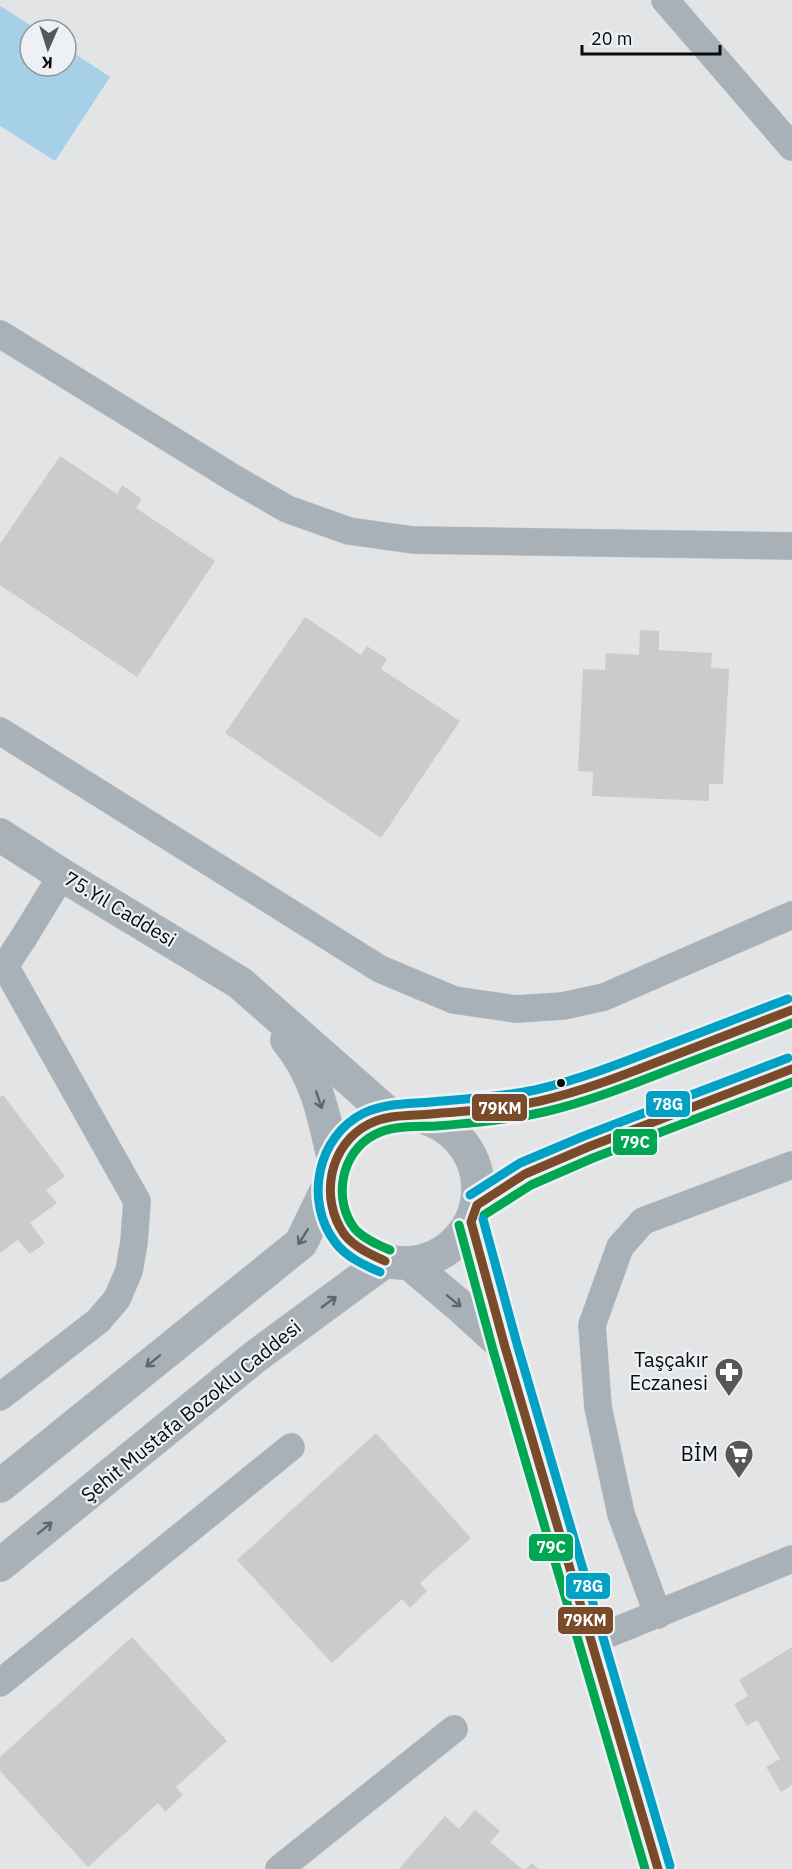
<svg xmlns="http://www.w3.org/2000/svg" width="792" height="1869" viewBox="0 0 792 1869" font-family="'IBM Plex Sans',sans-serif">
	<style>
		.green { fill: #a5d0e8 }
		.building { fill: #cacbcc }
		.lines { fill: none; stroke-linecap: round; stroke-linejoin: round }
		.service-casing { stroke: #c0c1c1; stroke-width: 28 }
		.tertiary-casing { stroke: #c0c1c1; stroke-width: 34 }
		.service { stroke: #a8b1b7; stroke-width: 27 }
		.tertiary { stroke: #a8b1b7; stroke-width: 33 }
		.bus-1-casing { stroke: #eef1f4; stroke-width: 14 }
		.bus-2-casing { stroke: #eef1f4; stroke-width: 14 }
		.bus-3-casing { stroke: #eef1f4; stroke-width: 14 }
		.bus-1 { stroke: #7a4b2a; stroke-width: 9 }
		.bus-2 { stroke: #00a651; stroke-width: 9 }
		.bus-3 { stroke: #00a1c4; stroke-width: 9 }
		.oneway { stroke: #61666a }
		.bus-dot { fill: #0a0b0c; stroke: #eef1f4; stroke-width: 2 }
		.labels { text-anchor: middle; stroke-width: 4.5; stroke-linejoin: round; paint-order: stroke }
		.street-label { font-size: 20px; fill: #0a0b0c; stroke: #eef1f4 }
		.poi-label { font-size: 20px; fill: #0a0b0c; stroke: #eef1f4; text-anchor: end }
		.line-badge { stroke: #eef1f4; stroke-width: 2 }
		.badge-label { font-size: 16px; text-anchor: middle; font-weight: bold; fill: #fff }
	</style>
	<rect width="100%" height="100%" fill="#e2e4e5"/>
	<path class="green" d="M0,6L38,30H30V66H66V48L110,77L55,161L0,126Z"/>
	<path class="building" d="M60,456L117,494L122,485L142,499L136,508L215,561L137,677L0,585V544Z
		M305,617L361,655L367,646L387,659L381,669L460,721L381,838L225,733Z
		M640,630L659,631V650L712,653L711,668L729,669L723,784H709V801L592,796L593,772L578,771L583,669L605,670L606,653L639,655Z
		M3,1095L65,1176L46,1190L57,1203L30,1223L45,1243L30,1254L18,1240L0,1253V1097Z
		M376,1433L471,1538L420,1583L427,1591L410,1608L402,1599L332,1663L237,1560Z
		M132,1637L227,1741L176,1787L183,1795L165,1812L158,1803L88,1867L0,1771V1757Z
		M792,1647V1785L781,1792L766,1767L780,1759L757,1720L747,1726L734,1704L748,1696L739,1680Z
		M475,1810L500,1831L490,1842L522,1869H399L445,1816L459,1829Z
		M532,1863L538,1869H526Z"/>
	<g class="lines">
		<g class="service-casing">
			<path id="service" d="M665,0L792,147
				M0,334L235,479L287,509L349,531L413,540L792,546
				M0,731L380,969L454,1000L516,1009L563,1006L604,997L792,915
				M0,971L5,966L24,937L62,875
				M0,1397L98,1321L117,1299L129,1271L134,1242L137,1201L5,966
				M658,1615L621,1514L598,1407L592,1325L620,1247L643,1221L792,1165
				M591,1641L792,1559
				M0,1683L291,1447
				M279,1869L454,1729"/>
		</g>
		<g class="tertiary-casing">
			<path id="tertiary" d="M0,835L62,875L240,983L391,1116
				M287,1040C317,1076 324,1116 334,1161
				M330 1189a74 74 0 1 1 148 0a74 74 0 1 1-148 0Z
				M418,1115C459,1112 501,1111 541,1101C627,1079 709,1042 792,1010
				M477,1205L525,1174L588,1147L792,1069
				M471,1222L505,1347L658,1869
				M409,1263L460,1306L505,1347
				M0,1486L301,1243L329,1185
				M0,1565L256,1356L385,1261"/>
		</g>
		<use href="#service" class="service"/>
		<use href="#tertiary" class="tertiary"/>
		<g class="bus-1-casing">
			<path id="bus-1" d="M385,1261C370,1254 354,1247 344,1234C319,1198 329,1144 369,1124C388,1114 411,1116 431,1114C468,1111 504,1109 540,1101C583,1091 624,1075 665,1059C707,1043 749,1026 792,1010
				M658,1869L505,1347L471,1222L477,1205L525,1174L588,1147L792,1069"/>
		</g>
		<g class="bus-2-casing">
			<path id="bus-2" d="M484,1215L531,1185L593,1158L792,1082
				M459,1225L493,1350L645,1869
				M390,1250C378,1245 364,1239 355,1229C332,1200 341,1152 374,1135C392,1125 416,1127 436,1126C473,1123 509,1120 544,1112C587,1102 628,1086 669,1070C710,1054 751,1039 792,1023"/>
		</g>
		<g class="bus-3-casing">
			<path id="bus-3" d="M470,1195L520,1163L584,1136L788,1058
				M483,1219L517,1344L670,1866
				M380,1272C364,1265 346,1257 335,1242C304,1201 317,1136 364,1113C385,1103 408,1104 431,1102C466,1099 501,1097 535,1090C578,1080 619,1064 660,1048C703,1032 745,1015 788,999"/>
		</g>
		<use href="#bus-1" class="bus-1"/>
		<use href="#bus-2" class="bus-2"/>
		<use href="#bus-3" class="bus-3"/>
	</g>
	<defs><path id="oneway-shaft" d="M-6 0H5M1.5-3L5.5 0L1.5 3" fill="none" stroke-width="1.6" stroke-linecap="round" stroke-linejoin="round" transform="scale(1.5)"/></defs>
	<g class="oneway">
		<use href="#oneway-shaft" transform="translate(319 1100) rotate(72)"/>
		<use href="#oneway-shaft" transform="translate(303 1237) rotate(122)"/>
		<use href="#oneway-shaft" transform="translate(454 1301) rotate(39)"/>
		<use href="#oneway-shaft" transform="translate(329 1302) rotate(-36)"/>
		<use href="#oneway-shaft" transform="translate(153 1361) rotate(141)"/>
		<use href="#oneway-shaft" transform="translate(45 1528) rotate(-39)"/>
	</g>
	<defs>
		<g id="pharmacy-pin" transform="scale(1.5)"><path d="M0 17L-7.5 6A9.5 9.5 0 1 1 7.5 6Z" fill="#565758" stroke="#eef1f4"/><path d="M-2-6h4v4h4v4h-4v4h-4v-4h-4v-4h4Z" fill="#fff"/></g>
		<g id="supermarket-pin" transform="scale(1.5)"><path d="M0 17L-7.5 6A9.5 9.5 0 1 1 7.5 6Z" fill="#565758" stroke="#eef1f4"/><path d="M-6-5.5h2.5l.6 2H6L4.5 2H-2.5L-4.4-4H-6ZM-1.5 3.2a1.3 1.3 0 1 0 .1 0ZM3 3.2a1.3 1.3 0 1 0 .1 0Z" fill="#fff"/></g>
	</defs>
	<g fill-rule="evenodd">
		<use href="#pharmacy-pin" x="729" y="1372"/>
		<use href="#supermarket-pin" x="739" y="1454"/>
	</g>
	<circle class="bus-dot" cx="561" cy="1083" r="5"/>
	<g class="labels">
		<g class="street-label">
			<text transform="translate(120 909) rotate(31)" y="7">75.Yıl Caddesi</text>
			<text transform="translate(191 1411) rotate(-39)" y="7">Şehit Mustafa Bozoklu Caddesi</text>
		</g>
		<g class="poi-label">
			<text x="708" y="1367">Taşçakır<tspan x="708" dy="23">Eczanesi</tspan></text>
			<text x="718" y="1461">BİM</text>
		</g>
	</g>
	<g class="line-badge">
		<rect x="645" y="1090" width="46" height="28" rx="6" fill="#00a1c4"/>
		<rect x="471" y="1093" width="57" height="29" rx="6" fill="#7a4b2a"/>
		<rect x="612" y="1128" width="46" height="28" rx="6" fill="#00a651"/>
		<rect x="528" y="1533" width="46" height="29" rx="6" fill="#00a651"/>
		<rect x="565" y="1572" width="46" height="28" rx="6" fill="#00a1c4"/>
		<rect x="557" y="1606" width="57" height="29" rx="6" fill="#7a4b2a"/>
	</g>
	<g class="badge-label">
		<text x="668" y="1110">78G</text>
		<text x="500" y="1114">79KM</text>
		<text x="635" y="1148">79C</text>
		<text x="551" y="1553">79C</text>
		<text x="588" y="1592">78G</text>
		<text x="585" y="1626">79KM</text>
	</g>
	<g transform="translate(48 48) rotate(183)"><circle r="28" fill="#eef1f4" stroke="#939597" stroke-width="1.5"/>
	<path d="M0-4.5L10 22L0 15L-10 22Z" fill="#565758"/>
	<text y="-9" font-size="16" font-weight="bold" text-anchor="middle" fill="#0a0b0c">K</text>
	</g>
	<path d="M582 45v9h138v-9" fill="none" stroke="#0a0b0c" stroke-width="3"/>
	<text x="591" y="45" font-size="18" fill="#0a0b0c" stroke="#eef1f4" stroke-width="4.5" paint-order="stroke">20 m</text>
</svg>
